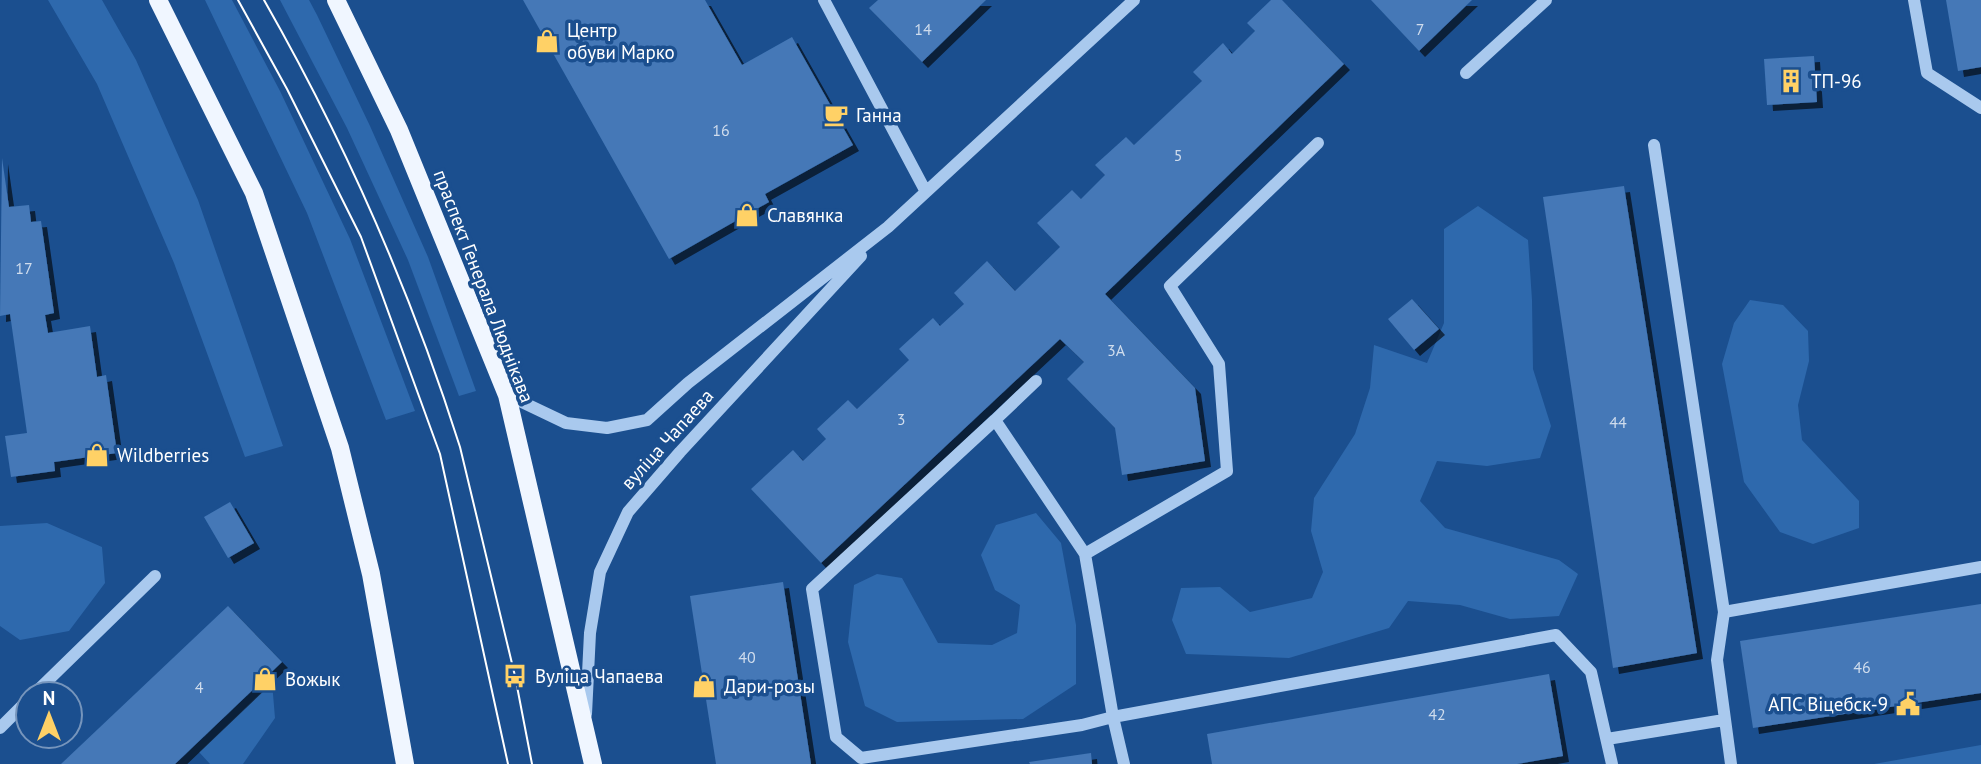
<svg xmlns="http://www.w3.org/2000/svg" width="1981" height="764" viewBox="0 0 1981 764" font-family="'PT Sans',sans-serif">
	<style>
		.green { fill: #2e69ad }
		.building { fill: #4478b7; filter: url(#shadow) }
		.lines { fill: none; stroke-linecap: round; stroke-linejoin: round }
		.minor { stroke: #a9c9ee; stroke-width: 12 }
		.major { stroke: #f0f6ff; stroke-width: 18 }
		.tram { stroke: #fff; stroke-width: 2 }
		.labels { text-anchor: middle; stroke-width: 7; stroke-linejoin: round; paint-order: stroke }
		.number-label { font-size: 16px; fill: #d0dded }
		.poi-label { font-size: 19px; fill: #fff; stroke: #1b4f8f; text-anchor: start }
		.street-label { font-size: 19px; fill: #fff; stroke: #1b4f8f }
	</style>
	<defs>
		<filter id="shadow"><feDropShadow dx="6" dy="6" stdDeviation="0" flood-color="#0009"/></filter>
	</defs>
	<rect width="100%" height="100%" fill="#1b4f8f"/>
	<path class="green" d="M48,0H102L136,60L198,200L283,446L245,457L174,263L97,84Z
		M205,0H232L280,91L350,239L415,411L386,420L307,213Z
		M280,0H309L317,15L370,126L428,257L476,391L459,396L408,260L347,128Z
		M1478,206L1528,240L1532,300L1533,369L1551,426L1540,458L1487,466L1437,461L1420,501L1445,528L1559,560L1578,574L1559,616L1510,619L1460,605L1408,601L1389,628L1289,658L1186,654L1172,620L1181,588L1220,587L1250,612L1312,598L1323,572L1311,531L1314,498L1355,434L1370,388L1374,345L1427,363L1444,323V229Z
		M1750,300L1783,305L1808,331L1809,361L1798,405L1802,440L1859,501V528L1813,544L1780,532L1744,482L1722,364L1734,323Z
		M1036,513L1061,543L1076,625V684L1023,719L897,722L865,706L848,642L854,585L877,574L902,578L938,643L992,645L1017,633L1020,605L995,590L981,555L996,525Z
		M47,523L102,547L105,583L69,631L20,640L0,626V526Z
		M272,682L275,718L243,764H210L199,752Z
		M1981,745V764H1874Z"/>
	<path class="building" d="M523,0H705L742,65L792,37L853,145L765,194L769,202L669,259Z
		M878,0H986L922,62L869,8Z
		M1271,0H1282L1344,64L1105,294L1195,388L1205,461L1122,475L1115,428L1067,379L1084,362L1060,339L821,563L751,489L793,450L803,461L826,439L817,429L848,400L857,409L909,360L899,349L933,318L940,326L964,304L954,293L987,261L1015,291L1060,247L1037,223L1072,190L1081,199L1105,175L1095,165L1126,137L1134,145L1202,81L1193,72L1223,43L1232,54L1255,31L1247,23Z
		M1371,0H1472L1419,51Z
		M1946,0H1981V67L1958,71Z
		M1814,56L1817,102L1767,105L1764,59Z
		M2,158L9,207L29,205L31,222L41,221L54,313L45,315L48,333L90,326L97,377L106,375L117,453L54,462L55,471L11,477L5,436L27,433L10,314L0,316Z
		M1624,186L1697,653L1613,668L1543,197Z
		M1412,299L1439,329L1414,350L1388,319Z
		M230,502L254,543L228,558L204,517Z
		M783,582L811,764H716L690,596Z
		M1981,604V693L1753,728L1740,641Z
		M228,606L282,662L175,764H61Z
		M1549,674L1563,756L1517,764H1212L1207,734Z
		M1091,753L1092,764H1030L1029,762Z"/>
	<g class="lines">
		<path class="minor" d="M824,0L926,192
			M1914,0L1927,73L1981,108
			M1466,73L1546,0
			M1654,145L1724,612L1717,660L1731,764
			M507,395L566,423L607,428L647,420L688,383L888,227L1134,0
			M995,420L1036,381
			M1085,554L1227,471L1219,364L1170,286L1318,143
			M1724,612L1981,567
			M34,694L155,576
			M586,714L590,633L600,572L628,512L680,452L861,256
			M0,728L28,700
			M1607,739L1724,720
			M1124,764L1113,717L1085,554L995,420L812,589L836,737L861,758L1082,725L1113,717L1556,635L1591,672L1612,764"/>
		<path class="major" d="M158,0L254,193L340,448L371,574L405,764
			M336,0L399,130L507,395L593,764"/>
		<path class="tram" d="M238,0L287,89L361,237L440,454L508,764
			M264,0C345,142 411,292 460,447L515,676L532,764"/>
	</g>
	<defs>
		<g id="shop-bare" transform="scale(1.89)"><path d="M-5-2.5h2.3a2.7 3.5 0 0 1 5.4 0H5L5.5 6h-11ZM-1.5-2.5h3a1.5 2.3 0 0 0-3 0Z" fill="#ffd166" stroke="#1b4f8f" stroke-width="2.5" paint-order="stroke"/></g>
		<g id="building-bare" transform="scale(1.89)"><path d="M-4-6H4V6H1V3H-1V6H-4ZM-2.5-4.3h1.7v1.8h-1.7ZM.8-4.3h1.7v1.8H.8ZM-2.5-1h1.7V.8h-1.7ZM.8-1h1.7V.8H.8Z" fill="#ffd166" stroke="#1b4f8f" stroke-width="2.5" paint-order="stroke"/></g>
		<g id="cafe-bare" transform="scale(1.89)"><path d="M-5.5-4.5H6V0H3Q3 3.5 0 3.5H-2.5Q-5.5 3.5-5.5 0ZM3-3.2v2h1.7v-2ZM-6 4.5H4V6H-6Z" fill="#ffd166" stroke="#1b4f8f" stroke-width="2.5" paint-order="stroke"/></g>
		<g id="bus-bare" transform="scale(1.89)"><path d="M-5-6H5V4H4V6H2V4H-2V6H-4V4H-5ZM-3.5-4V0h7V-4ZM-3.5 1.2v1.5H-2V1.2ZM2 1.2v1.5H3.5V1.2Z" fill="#ffd166" stroke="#1b4f8f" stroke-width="2.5" paint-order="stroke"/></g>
		<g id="civic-bare" transform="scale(1.89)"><path d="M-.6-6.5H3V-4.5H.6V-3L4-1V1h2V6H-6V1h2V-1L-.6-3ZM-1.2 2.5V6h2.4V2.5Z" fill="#ffd166" stroke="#1b4f8f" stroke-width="2.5" paint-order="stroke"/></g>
	</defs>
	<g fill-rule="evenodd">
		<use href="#shop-bare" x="547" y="41"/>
		<use href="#building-bare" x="1791" y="81"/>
		<use href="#cafe-bare" x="836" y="115"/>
		<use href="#shop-bare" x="747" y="215"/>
		<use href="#shop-bare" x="97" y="455"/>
		<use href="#bus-bare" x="515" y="676"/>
		<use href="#shop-bare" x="265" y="679"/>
		<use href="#shop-bare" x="704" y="686"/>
		<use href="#civic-bare" x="1908" y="704"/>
	</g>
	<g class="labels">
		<g class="number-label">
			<text x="923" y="35">14</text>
			<text x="1420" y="35">7</text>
			<text x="721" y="136">16</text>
			<text x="1178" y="161">5</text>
			<text x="24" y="274">17</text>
			<text x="1116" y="356">3А</text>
			<text x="901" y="425">3</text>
			<text x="1618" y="428">44</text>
			<text x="747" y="663">40</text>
			<text x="1862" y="673">46</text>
			<text x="199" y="693">4</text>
			<text x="1437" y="720">42</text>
		</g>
		<g class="poi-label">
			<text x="567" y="37">Центр<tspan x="567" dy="22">обуви Марко</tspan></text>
			<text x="1811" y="88">ТП-96</text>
			<text x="856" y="122">Ганна</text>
			<text x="767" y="222">Славянка</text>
			<text x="117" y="462">Wildberries</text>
			<text x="535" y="683">Вуліца Чапаева</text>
			<text x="285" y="686">Вожык</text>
			<text x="724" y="693">Дари-розы</text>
			<text x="1888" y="711" text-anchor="end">АПС Віцебск-9</text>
		</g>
		<g class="street-label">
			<text transform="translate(484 286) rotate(69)" y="7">праспект Генерала Люднікава</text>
			<text transform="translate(667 439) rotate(-48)" y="7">вуліца Чапаева</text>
		</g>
	</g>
	<g transform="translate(49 715)"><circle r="33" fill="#1b4f8f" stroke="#7695bc" stroke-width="2"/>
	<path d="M0-5L12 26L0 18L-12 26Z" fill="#ffd166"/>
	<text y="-10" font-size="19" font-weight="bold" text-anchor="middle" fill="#ffffff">N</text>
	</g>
</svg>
